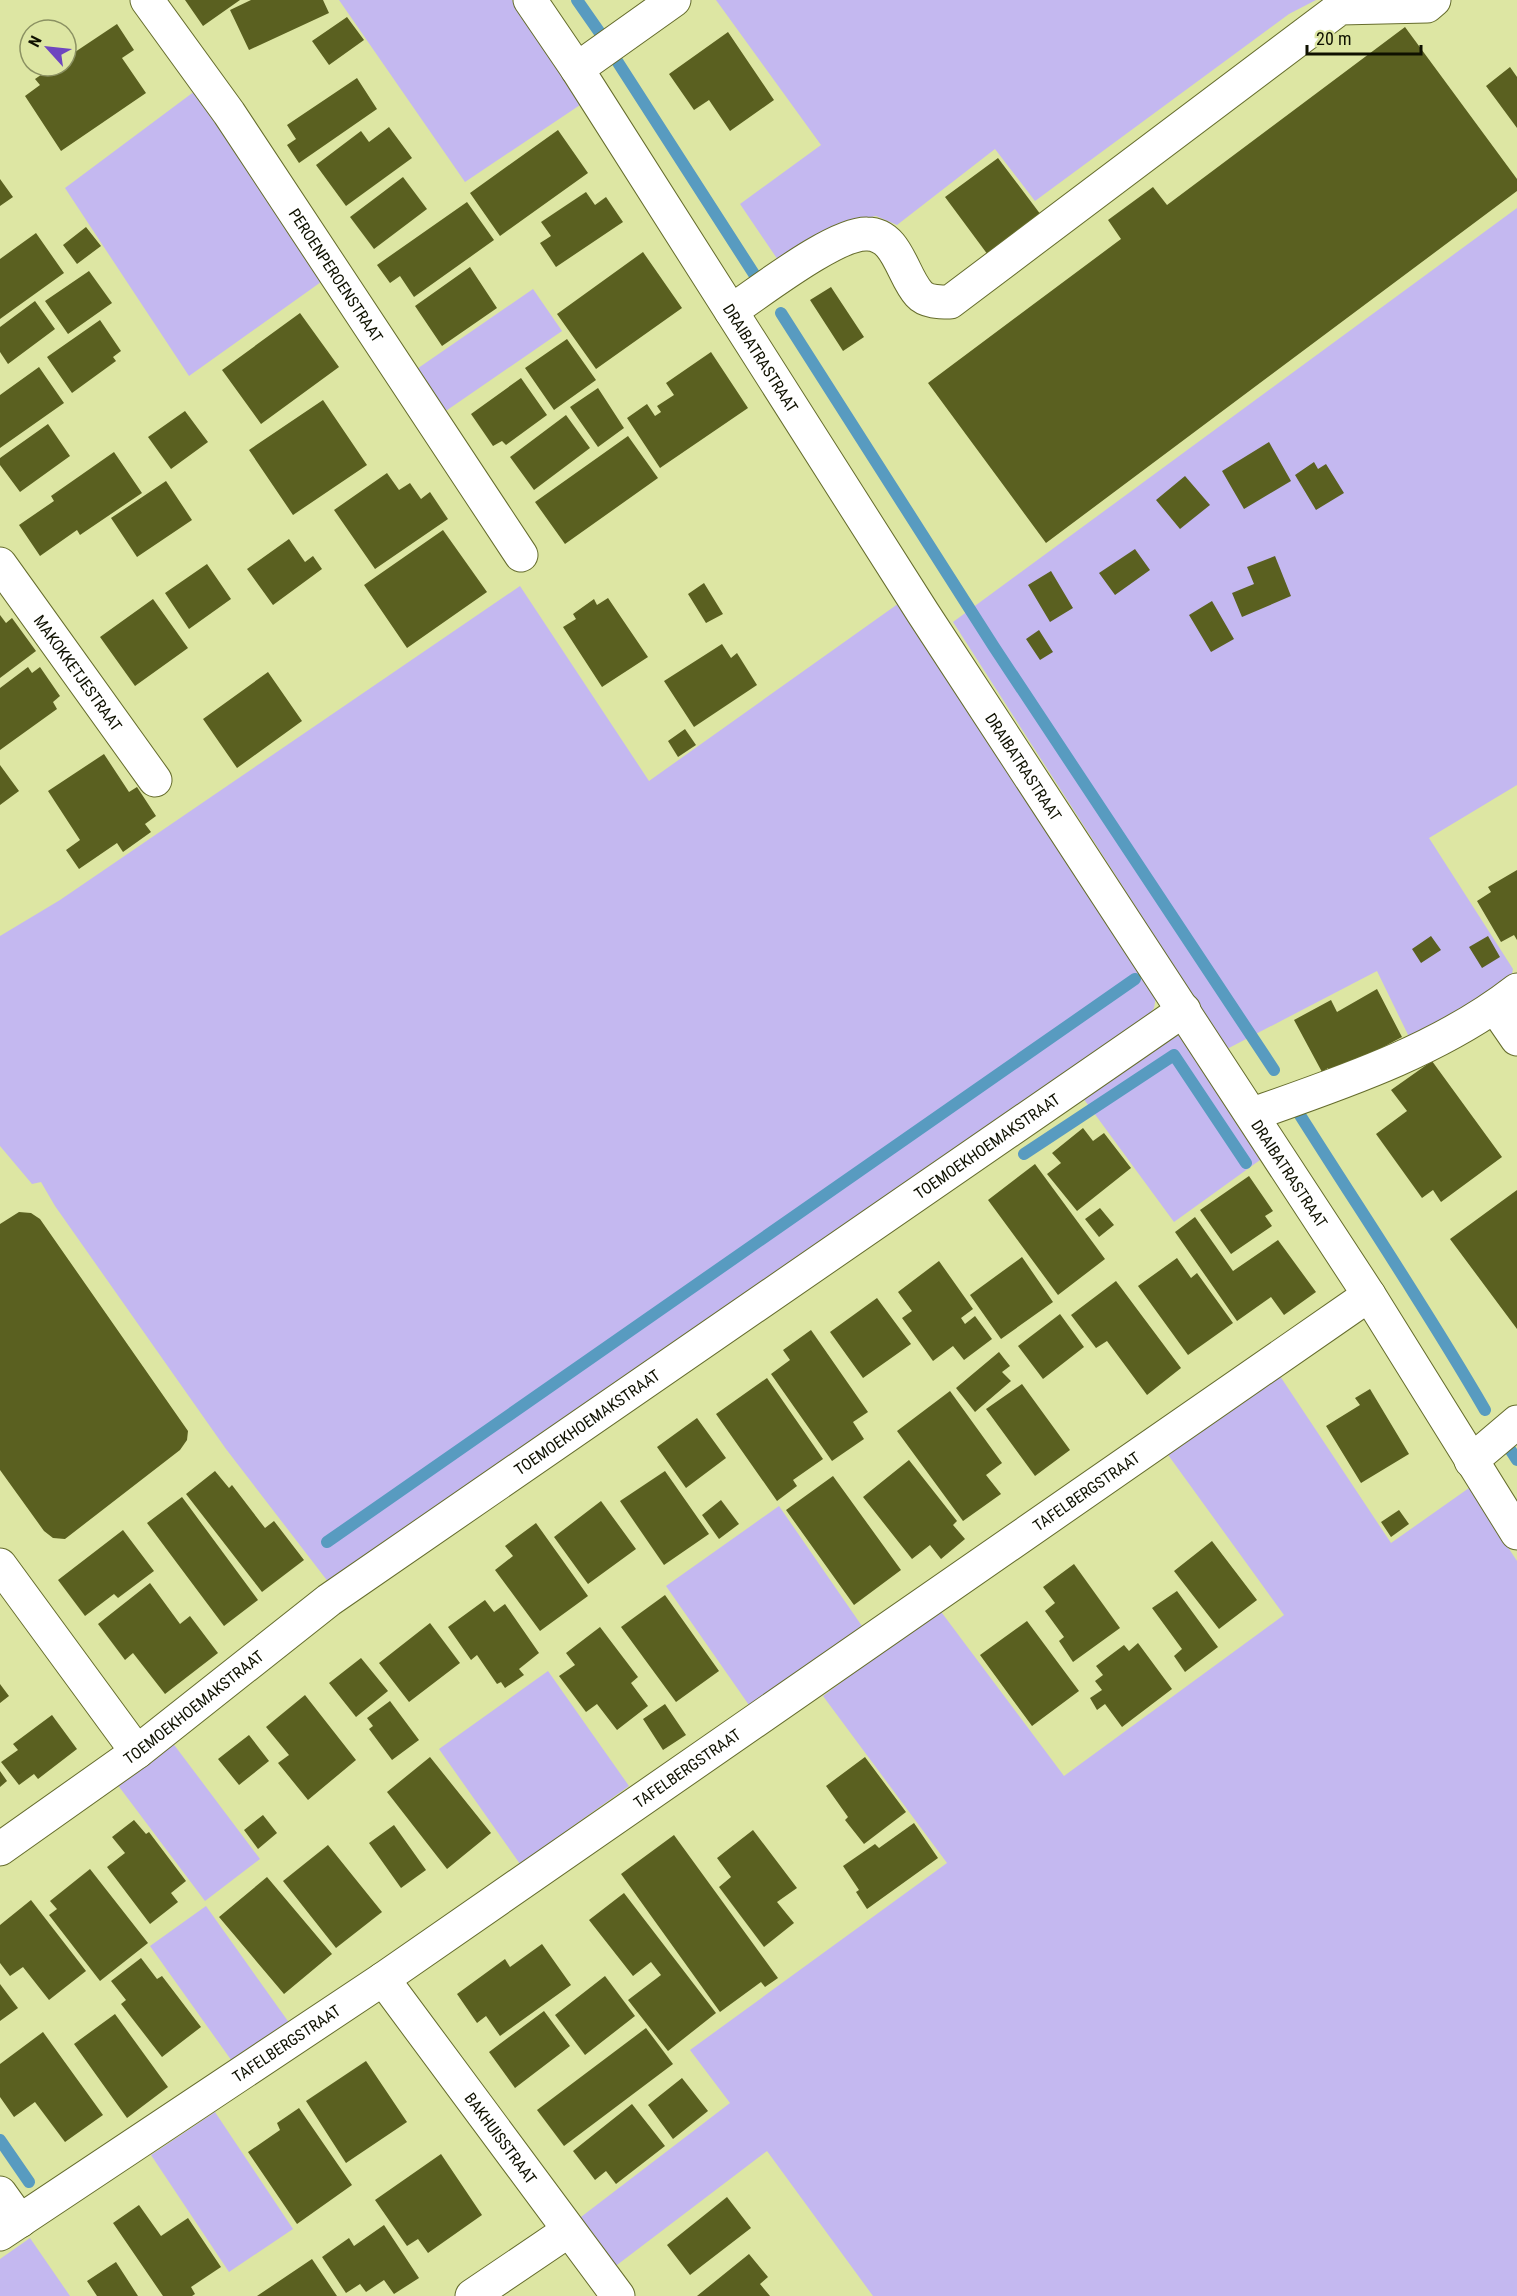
<svg xmlns="http://www.w3.org/2000/svg" width="1517" height="2296" viewBox="0 0 1517 2296" font-family="'Roboto Condensed',sans-serif">
	<style>
		.green { fill: #c4b8f0 }
		.lines { fill: none; stroke-linecap: round; stroke-linejoin: round }
		.stream { stroke: #589bc0; stroke-width: 12 }
		.building { fill: #5a6020 }
		.minor-casing { stroke: #656c2c; stroke-width: 35 }
		.minor { stroke: #fff; stroke-width: 33 }
		.labels { text-anchor: middle; stroke-width: 6; stroke-linejoin: round; paint-order: stroke }
		.street-label { font-size: 16px; fill: #0f1100; stroke: #dde6a3 }
	</style>
	<rect width="100%" height="100%" fill="#dde6a3"/>
	<path class="green" d="M339,0H512L583,103L465,182Z
		M716,0H1316L1289,14L1035,201L995,149L897,225L876,216L851,221L780,263L740,204L821,145Z
		M199,88L328,277L189,376L65,188Z
		M1517,208V785L1429,838L1513,969L1510,984L1412,1043L1377,971L1227,1049L953,622Z
		M533,289L562,331L440,415L411,373Z
		M520,586L649,781L902,601L1157,991L1154,1008L1144,1021L329,1583L226,1449L55,1206L41,1182L32,1184L0,1146V936L60,900Z
		M1181,1035L1267,1155L1174,1222L1083,1098L1173,1036Z
		M1280,1376L1391,1543L1469,1488L1517,1561V2296H873L767,2151L613,2268L577,2220L730,2103L690,2050L947,1863L823,1696L939,1609L1064,1776L1284,1615L1166,1452Z
		M779,1506L864,1629L751,1708L666,1586Z
		M548,1671L629,1786L520,1864L439,1749Z
		M172,1742L260,1859L205,1901L117,1784Z
		M206,1906L290,2024L234,2064L150,1946Z
		M215,2112L293,2229L229,2272L151,2155Z
		M30,2238L70,2296H0V2259Z"/>
	<g class="lines">
		<path class="stream" d="M577,0L600,33
			M617,61L754,274
			M781,313L994,647L1274,1070
			M1293,1104C1357,1206 1425,1306 1485,1410
			M1024,1154L1174,1055L1246,1163
			M1506,1443L1517,1460
			M327,1542L1135,979
			M0,2140L29,2182"/>
	</g>
	<path class="building" d="M185,0H240L203,26Z
		M251,0H323L329,13L249,50L230,10Z
		M347,17L364,40L329,65L312,41Z
		M117,24L134,50L122,58L146,93L61,151L25,96L40,85L35,79L54,66H66V58Z
		M1405,27L1517,179V191L1046,543L928,383L1121,239L1108,220L1153,187L1167,205Z
		M728,32L774,100L730,131L709,100L694,110L669,74Z
		M1510,67L1517,77V128L1486,86Z
		M357,78L377,109L299,163L287,145L296,139L287,125Z
		M389,127L412,158L346,206L316,165L361,131L369,142Z
		M558,130L588,173L500,236L470,193Z
		M998,158L1041,215L988,255L945,197Z
		M403,177L427,209L374,249L350,217Z
		M0,179L13,197L0,206Z
		M586,192L595,205L606,197L623,222L556,267L540,243L551,236L541,222Z
		M467,202L494,240L414,297L400,276L390,283L377,265Z
		M86,227L101,246L77,264L63,245Z
		M36,233L64,273L0,319V259Z
		M643,252L682,308L596,369L557,314Z
		M470,267L497,308L442,346L415,306Z
		M89,271L112,303L68,334L45,301Z
		M831,287L864,337L843,351L810,300Z
		M35,301L55,329L8,364L0,352V327Z
		M300,313L339,367L261,424L222,370Z
		M100,320L121,351L113,357L116,361L72,393L47,357Z
		M567,339L596,380L554,410L525,368Z
		M711,352L748,408L660,468L627,418L647,404L655,416L661,412L657,406L674,395L666,383Z
		M39,367L64,403L0,448V395Z
		M521,378L547,415L506,445L502,441L493,446L471,414Z
		M598,388L624,428L598,447L570,407Z
		M323,400L367,465L293,515L249,450Z
		M185,411L208,442L171,469L148,437Z
		M566,415L590,448L534,490L510,457Z
		M48,424L70,456L20,492L0,465V458Z
		M628,436L658,478L565,544L535,502Z
		M1269,442L1291,481L1244,509L1222,471Z
		M114,452L142,493L80,535L77,530L40,556L19,525L54,501L51,496Z
		M1314,462L1318,469L1326,464L1344,493L1316,510L1295,475Z
		M387,473L399,490L410,483L421,499L430,492L448,519L375,569L334,510Z
		M1185,476L1210,505L1180,529L1156,500Z
		M166,481L192,520L137,557L111,518Z
		M443,530L487,592L407,648L364,585Z
		M289,539L305,562L313,556L322,569L273,605L247,569Z
		M1135,549L1150,570L1115,595L1099,573Z
		M1275,556L1291,596L1242,617L1232,593L1254,584L1247,567Z
		M207,564L231,599L189,629L165,593Z
		M1051,571L1073,608L1050,622L1028,585Z
		M704,583L723,614L706,623L688,594Z
		M608,598L648,657L602,687L563,627L576,619L573,614L594,599L597,605Z
		M153,599L188,648L135,686L100,637Z
		M1212,601L1234,639L1211,652L1189,615Z
		M0,615L6,623L12,618L36,651L0,678Z
		M1039,630L1053,652L1040,660L1026,639Z
		M722,644L731,658L737,653L757,685L694,727L664,681Z
		M28,667L32,673L40,667L60,696L53,702L57,709L0,750V688Z
		M268,672L302,721L237,768L203,719Z
		M685,729L696,745L678,757L668,741Z
		M104,754L129,792L137,787L156,816L145,824L151,832L123,852L117,843L79,869L66,850L80,840L48,791Z
		M0,765L19,791L0,805Z
		M1517,870V940L1514,935L1501,942L1477,901L1491,892L1488,887Z
		M1431,936L1441,950L1421,963L1412,949Z
		M1488,936L1500,957L1482,968L1469,947Z
		M1377,989L1402,1037L1331,1075L1328,1068L1322,1072L1294,1020L1331,1000L1337,1012Z
		M1432,1061L1502,1157L1441,1202L1433,1190L1422,1198L1376,1134L1407,1111L1391,1090Z
		M1083,1128L1093,1141L1104,1133L1131,1168L1077,1211L1047,1174L1061,1163L1052,1153Z
		M1035,1164L1105,1259L1058,1295L988,1200Z
		M1249,1176L1273,1211L1265,1216L1272,1226L1231,1254L1200,1210Z
		M1517,1190V1329L1450,1239Z
		M1100,1208L1114,1225L1099,1237L1085,1219Z
		M19,1212L31,1213L40,1219L188,1431L187,1440L180,1450L65,1539L53,1538L44,1531L0,1470V1224Z
		M1195,1217L1233,1271L1278,1240L1316,1292L1284,1315L1271,1297L1237,1321L1175,1232Z
		M1022,1257L1053,1302L1001,1339L970,1295Z
		M1177,1258L1191,1278L1197,1273L1233,1323L1188,1355L1138,1286Z
		M939,1261L973,1309L961,1318L965,1324L975,1316L992,1339L964,1360L953,1346L933,1361L902,1318L912,1311L898,1292Z
		M1116,1281L1181,1368L1147,1395L1107,1341L1096,1348L1071,1315Z
		M877,1298L911,1344L863,1378L830,1332Z
		M1060,1314L1084,1347L1043,1379L1018,1346Z
		M811,1330L868,1412L853,1422L864,1439L832,1461L771,1374L790,1360L783,1350Z
		M999,1352L1010,1366L1002,1372L1011,1381L975,1412L956,1388Z
		M767,1378L823,1459L793,1480L797,1486L777,1501L716,1414Z
		M1022,1384L1070,1450L1035,1476L986,1409Z
		M1370,1389L1409,1454L1361,1483L1326,1426L1360,1405L1355,1398Z
		M950,1391L1002,1463L986,1475L1001,1494L963,1521L897,1431Z
		M697,1418L726,1458L686,1488L657,1447Z
		M909,1460L957,1521L953,1525L965,1539L941,1559L930,1545L912,1559L863,1497Z
		M215,1471L229,1488L232,1485L265,1528L274,1521L304,1560L262,1592L186,1494Z
		M665,1471L709,1534L664,1565L620,1501Z
		M833,1476L901,1570L854,1605L786,1510Z
		M182,1497L258,1600L224,1626L147,1523Z
		M721,1500L739,1524L719,1539L702,1515Z
		M601,1501L636,1549L588,1584L554,1537Z
		M1399,1510L1409,1524L1391,1537L1381,1522Z
		M536,1523L588,1596L540,1631L495,1570L513,1556L505,1546Z
		M123,1530L154,1571L118,1598L114,1594L85,1616L58,1580Z
		M1212,1541L1257,1600L1219,1629L1174,1571Z
		M1074,1564L1120,1628L1073,1662L1059,1641L1064,1637L1045,1611L1055,1603L1043,1587Z
		M150,1583L180,1624L190,1616L218,1653L165,1694L133,1653L125,1660L98,1624Z
		M1177,1591L1218,1647L1185,1672L1174,1656L1182,1649L1152,1608Z
		M665,1595L719,1671L676,1702L621,1627Z
		M485,1600L494,1612L505,1604L539,1653L519,1669L524,1675L505,1688L501,1682L497,1684L477,1655L471,1660L448,1627Z
		M1027,1621L1079,1691L1032,1726L980,1655Z
		M430,1623L460,1663L409,1702L379,1663Z
		M600,1627L638,1677L631,1683L648,1706L617,1730L597,1704L586,1712L559,1676L575,1665L566,1653Z
		M1138,1643L1172,1689L1122,1727L1105,1704L1097,1710L1090,1698L1102,1690L1095,1681L1103,1675L1096,1666L1124,1645L1129,1651Z
		M361,1658L388,1691L356,1717L329,1683Z
		M0,1684L9,1696L0,1703Z
		M305,1695L356,1760L308,1800L278,1763L289,1755L266,1727Z
		M390,1701L419,1740L392,1760L369,1729L373,1726L367,1718Z
		M665,1704L686,1735L663,1750L643,1719Z
		M52,1715L77,1749L38,1779L34,1774L19,1785L1,1762L18,1750L13,1744Z
		M249,1735L269,1761L239,1785L218,1759Z
		M430,1757L491,1833L447,1869L387,1792Z
		M865,1757L906,1812L864,1844L845,1820L848,1817L826,1786Z
		M0,1771L7,1781L0,1787Z
		M263,1815L277,1833L258,1849L244,1830Z
		M134,1820L146,1834L149,1832L186,1881L171,1893L178,1902L150,1924L107,1867L125,1853L112,1837Z
		M914,1823L938,1858L867,1909L856,1892L859,1890L843,1866L875,1844L879,1848Z
		M394,1825L426,1870L401,1888L369,1843Z
		M753,1830L797,1888L777,1902L794,1923L764,1947L719,1887L731,1877L717,1858Z
		M674,1835L778,1978L765,1987L761,1982L720,2012L621,1874Z
		M328,1845L382,1912L336,1948L283,1881Z
		M90,1869L148,1943L100,1981L49,1915L57,1909L50,1901Z
		M267,1877L332,1954L284,1994L219,1917Z
		M624,1893L716,2013L668,2051L628,2000L661,1975L651,1962L633,1976L589,1920Z
		M31,1900L86,1971L49,2000L23,1967L10,1976L0,1963V1925Z
		M542,1944L571,1985L500,2036L486,2016L477,2023L457,1994L505,1959L510,1967Z
		M141,1958L157,1979L162,1976L201,2027L162,2057L121,2004L126,2000L111,1981Z
		M605,1976L635,2016L585,2055L555,2015Z
		M0,1984L18,2008L0,2021Z
		M544,2011L570,2046L515,2088L489,2052Z
		M115,2014L168,2087L127,2118L74,2044Z
		M646,2028L673,2064L564,2146L537,2110Z
		M43,2032L103,2115L65,2142L35,2102L14,2117L0,2097V2064Z
		M366,2061L407,2122L346,2163L306,2101Z
		M682,2078L708,2111L673,2139L648,2105Z
		M632,2104L665,2146L616,2184L606,2171L595,2180L573,2151Z
		M299,2108L352,2185L297,2224L248,2152L280,2130L277,2123Z
		M441,2154L482,2215L428,2253L418,2239L407,2246L375,2200Z
		M727,2197L751,2228L690,2275L667,2245Z
		M139,2205L161,2236L188,2218L221,2267L191,2287L195,2294L192,2296H163L113,2223Z
		M384,2225L419,2278L394,2294L384,2280L366,2292L360,2284L346,2293L322,2257L349,2238L354,2246Z
		M749,2254L768,2277L760,2284L770,2296H697Z
		M312,2259L337,2296H257Z
		M116,2262L138,2296H97L87,2281Z"/>
	<g class="lines">
		<g class="minor-casing">
			<g id="minor">
				<path id="s1" d="M147,0L229,113L521,555"/>
				<path id="s2" d="M530,0L577,69L923,613L1369,1295L1517,1533"/>
				<path d="M577,69L674,0"/>
				<path d="M731,311C760,292 835,233 867,234C898,234 902,276 919,294C926,302 940,302 950,302L1340,8L1427,6L1434,0"/>
				<path id="s3" d="M0,564L155,780"/>
				<path d="M1495,1007L1517,1039"/>
				<path d="M1253,1114C1344,1082 1440,1050 1517,990"/>
				<path d="M1471,1461L1517,1422"/>
				<path d="M0,1565L137,1752"/>
				<path id="s4" d="M0,1849L137,1752L329,1600L1184,1010"/>
				<path id="s5" d="M383,1979L618,2296"/>
				<path d="M0,2193L20,2221"/>
				<path id="s6" d="M0,2234L383,1979L1369,1295"/>
				<path d="M472,2296L568,2231"/>
			</g>
		</g>
		<use href="#minor" class="minor"/>
	</g>
	<g class="labels">
		<g class="street-label">
			<text dy="6" stroke="none"><textPath href="#s1" startOffset="334">PEROENPEROENSTRAAT</textPath></text>
			<text dy="6" stroke="none"><textPath href="#s2" startOffset="426">DRAIBATRASTRAAT</textPath></text>
			<text dy="6" stroke="none"><textPath href="#s3" startOffset="134">MAKOKKETJESTRAAT</textPath></text>
			<text dy="6" stroke="none"><textPath href="#s2" startOffset="912">DRAIBATRASTRAAT</textPath></text>
			<text dy="6" stroke="none"><textPath href="#s4" startOffset="1212">TOEMOEKHOEMAKSTRAAT</textPath></text>
			<text dy="6" stroke="none"><textPath href="#s2" startOffset="1398">DRAIBATRASTRAAT</textPath></text>
			<text dy="6" stroke="none"><textPath href="#s4" startOffset="726">TOEMOEKHOEMAKSTRAAT</textPath></text>
			<text dy="6" stroke="none"><textPath href="#s6" startOffset="1316">TAFELBERGSTRAAT</textPath></text>
			<text dy="6" stroke="none"><textPath href="#s4" startOffset="240">TOEMOEKHOEMAKSTRAAT</textPath></text>
			<text dy="6" stroke="none"><textPath href="#s6" startOffset="830">TAFELBERGSTRAAT</textPath></text>
			<text dy="6" stroke="none"><textPath href="#s6" startOffset="344">TAFELBERGSTRAAT</textPath></text>
			<text dy="6" stroke="none"><textPath href="#s5" startOffset="198">BAKHUISSTRAAT</textPath></text>
		</g>
	</g>
	<g transform="translate(48 48) rotate(297)"><circle r="28" fill="#dde6a3" stroke="#8b9162" stroke-width="1.5"/>
	<path d="M0-4.5L10 22L0 15L-10 22Z" fill="#6e46bf"/>
	<text y="-9" font-size="16" font-weight="bold" text-anchor="middle" fill="#0f1100">N</text>
	</g>
	<path d="M1307 45v9h114v-9" fill="none" stroke="#0f1100" stroke-width="3"/>
	<text x="1316" y="45" font-size="18" fill="#0f1100" stroke="#dde6a3" stroke-width="4.5" paint-order="stroke">20 m</text>
</svg>
